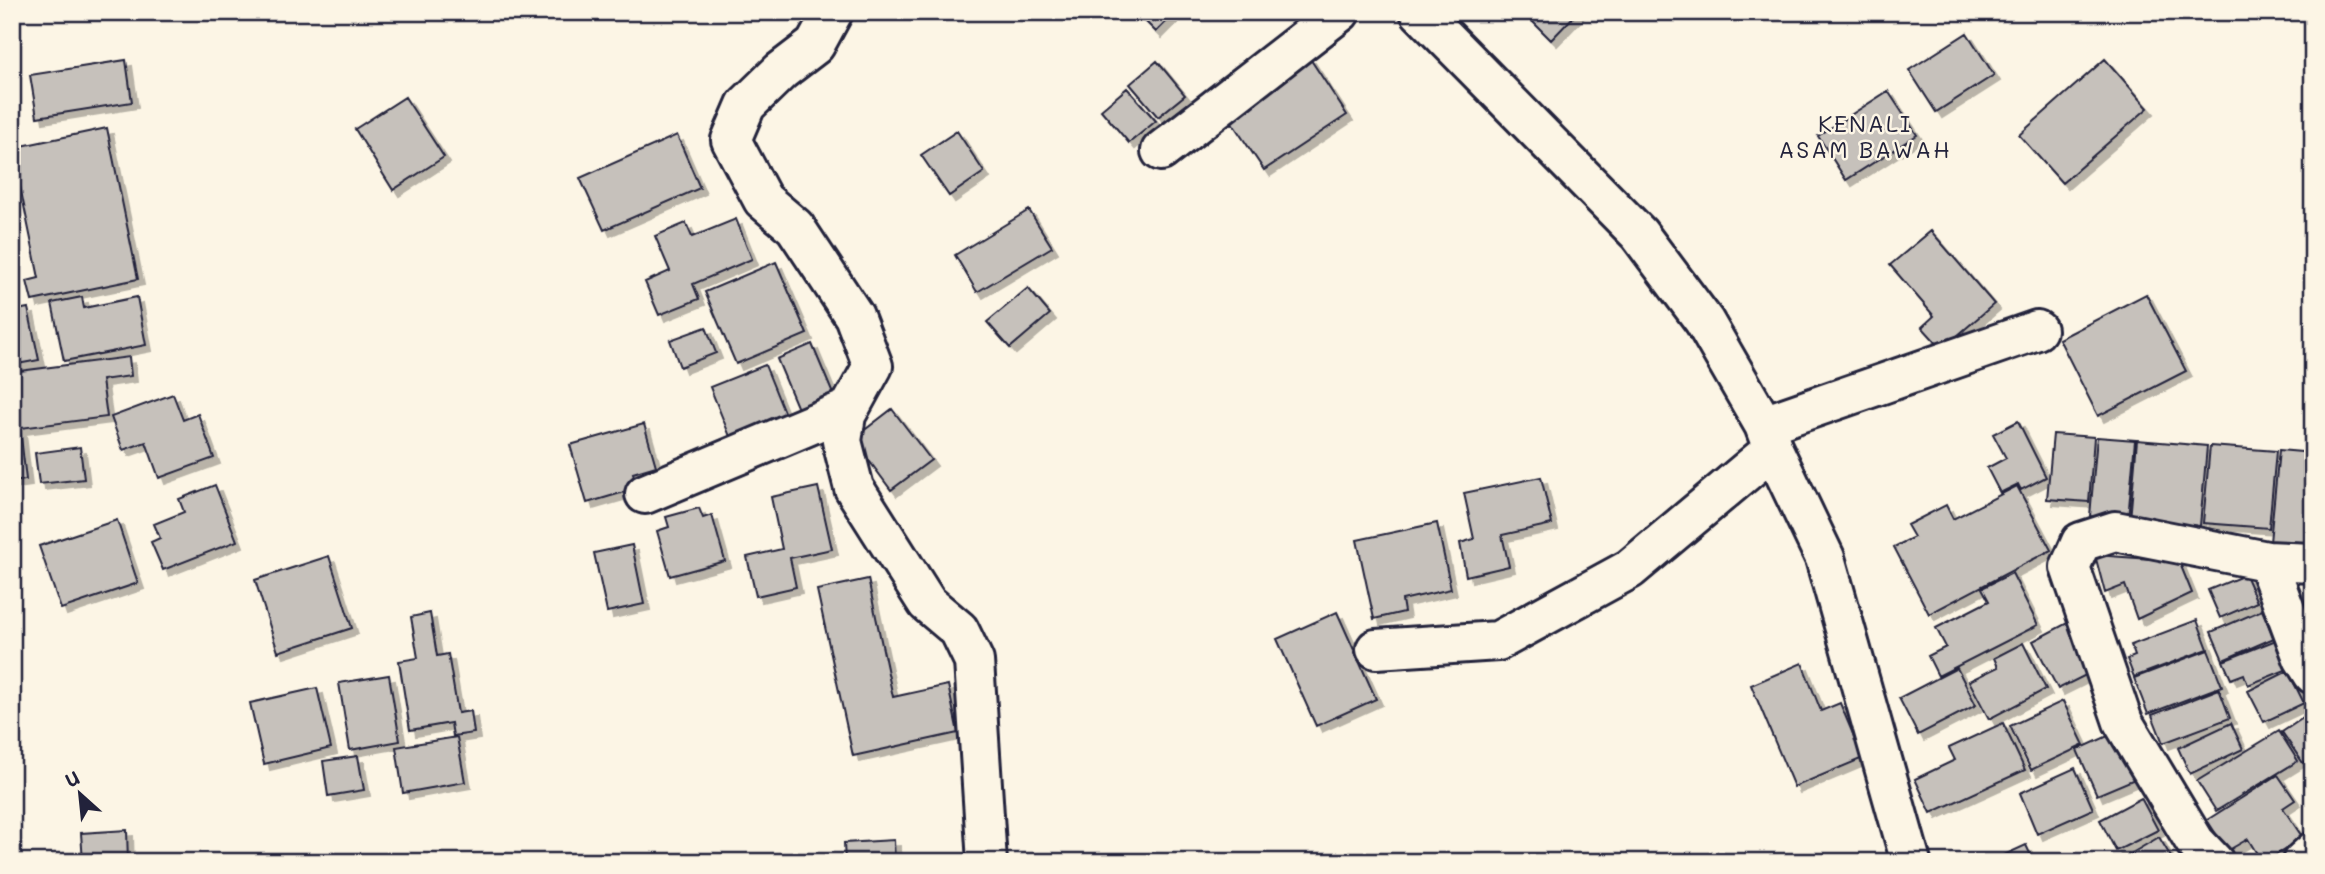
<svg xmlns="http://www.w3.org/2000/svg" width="2325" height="874" viewBox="0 0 2325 874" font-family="Mali,sans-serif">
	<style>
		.building { fill: #c6c1bb; stroke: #22223b; stroke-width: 2; filter: url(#shadow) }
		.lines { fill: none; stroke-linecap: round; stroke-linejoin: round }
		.minor-casing { stroke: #22223b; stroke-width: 44 }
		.minor { stroke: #fcf5e5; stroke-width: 38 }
		.labels { text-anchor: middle; stroke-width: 5; stroke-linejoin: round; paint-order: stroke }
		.quarter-label { font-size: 23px; letter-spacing: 2px; fill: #22223b; stroke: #fcf5e5 }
	</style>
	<defs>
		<filter id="shadow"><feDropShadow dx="6" dy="6" stdDeviation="0" flood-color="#0004"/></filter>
	</defs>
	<rect width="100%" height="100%" fill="#fcf5e5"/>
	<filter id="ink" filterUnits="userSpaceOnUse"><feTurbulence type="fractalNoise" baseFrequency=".0143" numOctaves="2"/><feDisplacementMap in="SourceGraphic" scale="14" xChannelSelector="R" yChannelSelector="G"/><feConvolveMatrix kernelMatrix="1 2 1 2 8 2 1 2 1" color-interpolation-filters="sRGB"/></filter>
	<g filter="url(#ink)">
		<path class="building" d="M1136,12H1176L1156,32Z
			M1523,12H1578L1551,40Z
			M1967,33L1994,75L1936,112L1909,70Z
			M1309,57L1347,115L1264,170L1225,112Z
			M2105,59L2148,108L2062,183L2019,135Z
			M126,60L132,102L37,117L30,75Z
			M1157,61L1185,95L1158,117L1130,84Z
			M1127,88L1156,121L1129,143L1101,110Z
			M1888,91L1917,135L1846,180L1818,136Z
			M405,97L444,157L393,190L355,129Z
			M107,128L138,279L32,301L27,281L39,278L12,148Z
			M957,131L984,172L949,196L921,155Z
			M677,135L700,188L604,230L580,178Z
			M1029,210L1052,247L977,292L955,255Z
			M736,219L752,259L693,284L699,299L659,315L645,282L670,271L655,236L686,223L692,237Z
			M1931,231L1994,304L1942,349L1922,327L1934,316L1890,265Z
			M776,262L807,334L736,364L705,292Z
			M1028,288L1050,314L1010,348L987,322Z
			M2146,294L2186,371L2098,416L2059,339Z
			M82,297L84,308L137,297L146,345L64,361L52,303Z
			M28,308L39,360L12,365V311Z
			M706,327L716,353L680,367L670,340Z
			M812,344L838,406L803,421L777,359Z
			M129,357L131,376L102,380L107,417L20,428L26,480L12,482V372Z
			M765,365L786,417L731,439L710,387Z
			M173,394L183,420L198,414L214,458L159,478L146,442L123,450L111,417Z
			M892,409L931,460L891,490L853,439Z
			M2018,421L2046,477L2021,490L2018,484L2000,493L1987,468L2006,458L1993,434Z
			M644,424L656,466L633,473L638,488L587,503L570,445Z
			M2053,434L2094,437L2089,502L2047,499Z
			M2097,437L2135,440L2128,519L2090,516Z
			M2137,440L2207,446L2200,526L2130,520Z
			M2210,446L2276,451L2269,528L2203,523Z
			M80,447L84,479L39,484L35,453Z
			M2279,450L2313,453V527L2309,526L2307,545L2270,542Z
			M1541,477L1552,524L1502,535L1509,566L1466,576L1460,543L1474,539L1464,493Z
			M215,485L237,541L163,570L151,542L160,538L154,524L184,512L179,499Z
			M2017,486L2051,550L1929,614L1894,547L1914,537L1907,525L1946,505L1953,519Z
			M818,487L832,549L790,558L796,587L756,596L747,557L782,549L771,497Z
			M699,508L703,518L712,515L725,561L670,576L657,531L669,527L666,517Z
			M117,520L138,583L61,609L39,546Z
			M1437,523L1451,589L1402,600L1404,612L1374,619L1357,540Z
			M632,545L644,604L607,612L594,553Z
			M2095,555L2179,561L2192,593L2137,619L2125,585L2105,593Z
			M329,556L352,628L278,652L255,580Z
			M2012,573L2038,625L1938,676L1928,656L1946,647L1936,628L1989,601L1982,588Z
			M2245,575L2257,602L2220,618L2208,590Z
			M868,579L893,697L948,685L958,733L853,756L817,590Z
			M2262,610L2274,638L2223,660L2211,632Z
			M1337,612L1376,699L1316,726L1277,639Z
			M430,613L437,656L448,654L458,713L471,711L474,733L453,736L451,723L410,730L399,661L418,658L411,617Z
			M2197,620L2208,649L2134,677L2127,659L2135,656L2131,645Z
			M2071,621L2096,670L2058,689L2033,641Z
			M2276,640L2288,669L2248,685L2244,674L2231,679L2223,661Z
			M2023,643L2046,689L1989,719L1969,681L1998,667L1994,658Z
			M2208,650L2222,686L2148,714L2134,678Z
			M1802,663L1821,711L1840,703L1863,758L1794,787L1751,685Z
			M1957,668L1976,705L1918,735L1899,698Z
			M2288,671L2304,703L2264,722L2248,691Z
			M389,675L400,741L350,750L339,683Z
			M317,688L331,748L264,764L250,703Z
			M2219,689L2230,718L2163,743L2152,715Z
			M2063,701L2084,745L2031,770L2010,726Z
			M2309,714L2313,719V756L2303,763L2282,732Z
			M2003,723L2025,770L1931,813L1915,779L1955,760L1949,748Z
			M2231,723L2243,749L2190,774L2178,748Z
			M2121,730L2142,776L2097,795L2077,750Z
			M2279,731L2298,761L2216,811L2197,781Z
			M457,737L465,782L403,793L396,747Z
			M358,756L364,790L328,796L323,761Z
			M2075,768L2093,809L2037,834L2020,793Z
			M2278,775L2295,800L2283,808L2303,838L2265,862H2262L2248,839L2227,851L2207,820Z
			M2141,798L2158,830L2116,851L2100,820Z
			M127,830L128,862H83L81,833Z
			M2159,837L2174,862H2117Z
			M894,840L895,862H845L844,843Z
			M2026,845L2034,862H1989Z
			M977,855L978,862H921Z"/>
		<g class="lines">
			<g class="minor-casing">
				<path id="minor" d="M833,12L815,45L781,71L746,105L731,140L763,200L795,227L854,316L873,366L846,415L842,441L854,488L927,603L959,630L974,661L987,862
					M1420,12L1639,234L1704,321L1764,425L1773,449L1825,558L1911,862
					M1161,151L1340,12
					M1764,425L2037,330
					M645,494L850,408
					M2267,561L2303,658L2313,674
					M1376,649L1498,641L1630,569L1773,449
					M2214,862L2195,842L2123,722L2070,567L2081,542L2115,531L2267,561L2313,563
					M2302,862L2313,852"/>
			</g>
			<use href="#minor" class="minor"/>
		</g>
	</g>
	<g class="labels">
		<g class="quarter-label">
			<text x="1865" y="132">KENALI<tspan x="1865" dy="26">ASAM BAWAH</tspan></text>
		</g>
	</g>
	<rect width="2325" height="874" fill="none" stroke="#fcf5e5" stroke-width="42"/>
	<rect x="21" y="21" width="2283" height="832" fill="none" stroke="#22223b" stroke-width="2.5" filter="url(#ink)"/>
	<g transform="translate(80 794) rotate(333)" stroke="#fcf5e5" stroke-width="5" paint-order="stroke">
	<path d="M0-5L12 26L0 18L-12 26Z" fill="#22223b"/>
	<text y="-10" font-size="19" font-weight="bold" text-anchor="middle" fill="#22223b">U</text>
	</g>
</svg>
